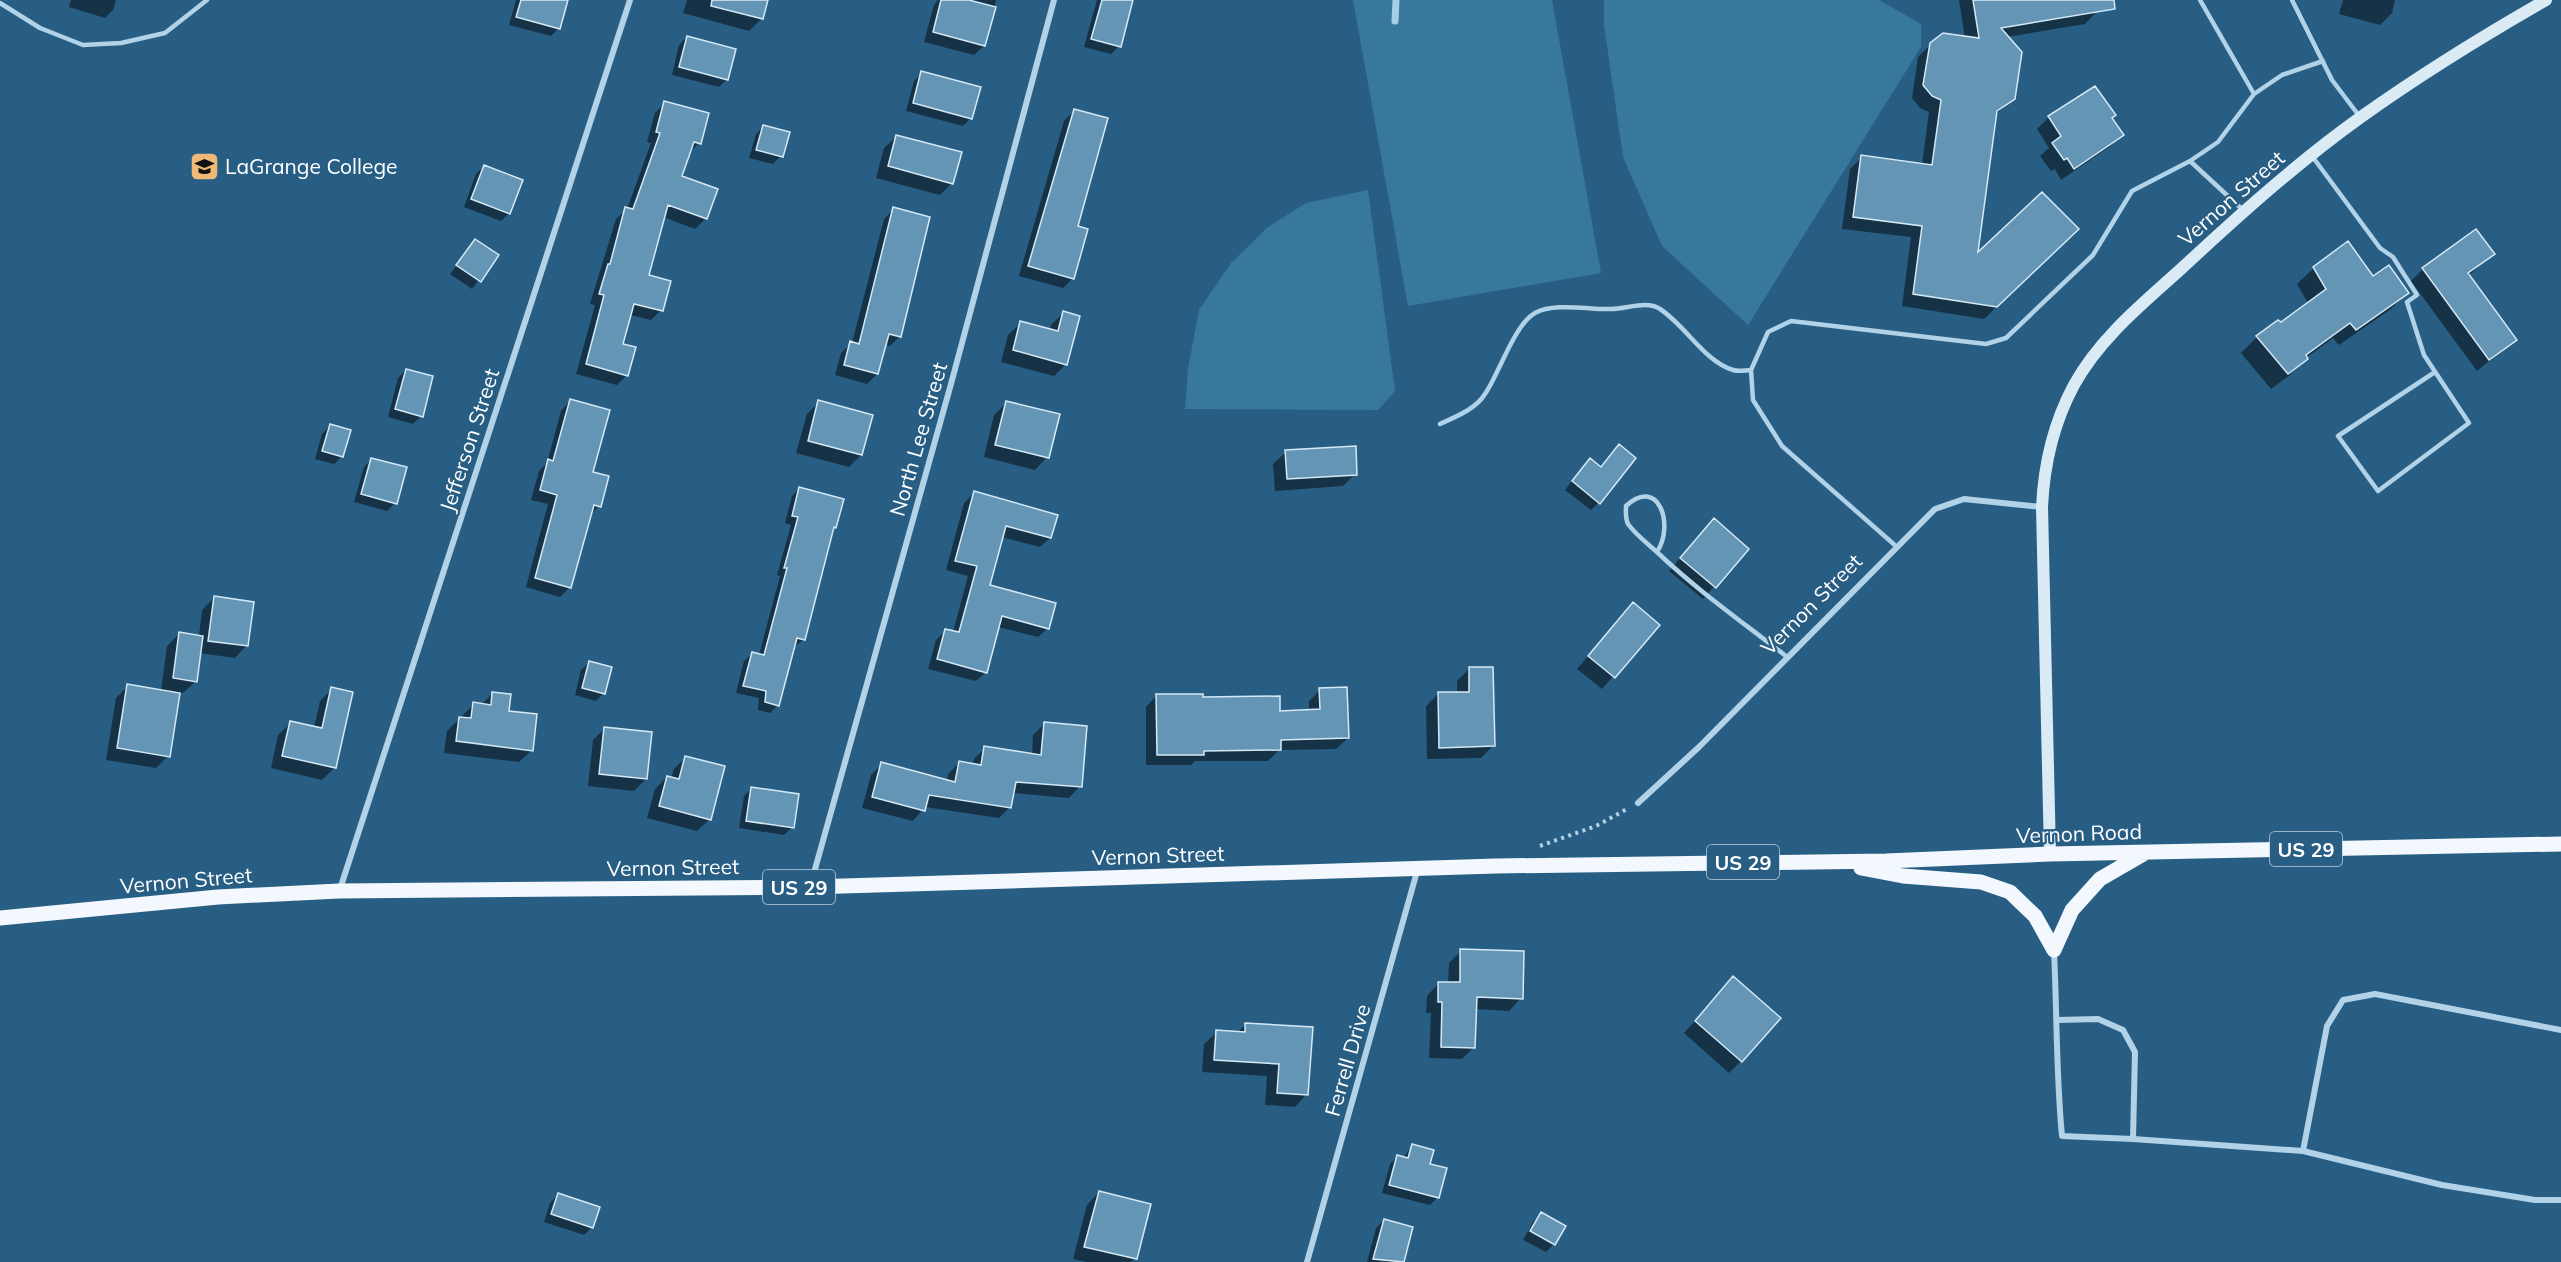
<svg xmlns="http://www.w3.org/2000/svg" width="2561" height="1262" font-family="Mulish,sans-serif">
<rect width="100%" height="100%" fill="#285e83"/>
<path fill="#38779e" d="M1353 0H1552L1601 273 1408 306Z
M1604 0H1879L1921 24V47L1748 325 1662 246 1623 157 1604 25Z
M1368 190 1395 391 1378 410 1185 409 1188 369 1199 310 1231 263 1268 227 1306 203Z"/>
<path fill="#0007" d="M71 0H116L113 10 105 18 69 7Z
M516 0H567L559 28 551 36 509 25Z
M687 0H766L761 19 749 31 683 13Z
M938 0H996L984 46 974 55 924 42 934 5Z
M1097 0H1132L1119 46 1111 54 1084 47Z
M1959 0H2096L2097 11 2085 24 2007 37 2014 98 1995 115 1976 256 2065 241 1984 319 1902 306 1911 237 1842 229 1850 169 1862 157 1922 165 1929 112 1920 108 1912 98 1918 57 1931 44 1965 38Z
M2343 0H2395L2392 13 2380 25 2339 14Z
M687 37 727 79 719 87 672 75 679 45Z
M922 73 971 118 963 126 906 111 914 81Z
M665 103 699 143 689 153 680 177 716 190 705 219 695 229 663 217 647 276 661 310 651 320 630 315 622 345 627 375 617 385 576 374 595 305 590 304 616 219 627 209 651 143 647 142 655 113Z
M1074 111 1077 227 1073 278 1063 288 1019 276 1064 121Z
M2049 117 2111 118 2122 135 2109 147 2061 180 2055 169 2051 171 2040 156 2049 148 2037 129Z
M764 126 781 156 773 164 749 158 756 134Z
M897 136 952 183 940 195 876 178 884 148Z
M484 166 509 213 501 221 464 207 476 174Z
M894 209 900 336 890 346 885 344 877 374 867 384 835 375 841 353 852 343 884 219Z
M475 241 497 256 472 289 450 274Z
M2348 243 2372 278 2407 293 2391 309 2339 345 2333 338 2306 358 2290 375 2271 389 2241 353 2257 337 2281 324 2308 303 2297 284 2314 268Z
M2493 254 2468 276 2515 340 2477 371 2411 281 2423 269Z
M1063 313 1066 364 1054 376 1001 362 1008 335 1021 323 1050 330 1051 325Z
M406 370 421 416 413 424 388 417 398 378Z
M570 401 599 506 589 516 570 587 560 597 526 587 548 504 531 500 539 471 547 463 561 411Z
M819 402 861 455 849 467 796 453 807 414Z
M1007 402 1047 457 1035 470 984 457 994 415Z
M330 426 342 456 334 464 315 459 322 434Z
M1619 446 1598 503 1591 510 1565 490 1582 468H1600Z
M1286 452 1355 474 1343 486 1275 491 1273 464Z
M372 459 395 503 387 511 354 502 364 467Z
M800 488 842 500 803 640 794 647 778 705 770 713 758 710 759 698 736 693 744 661 752 654 759 655 780 576 777 575 791 525 785 523 792 496Z
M974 493 1050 538 1040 547 1001 537 988 586 1048 628 1038 637 998 627 986 672 976 681 928 669 936 640 946 630 953 632 968 576 946 570 964 503Z
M1702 533 1747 549 1703 599 1669 571Z
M214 598 247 645 235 658 199 653 196 681 183 693 179 692 168 756 156 768 106 760 116 698 128 686 161 691 167 646 179 634 199 636 202 610Z
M1633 604 1658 625 1602 689 1577 669Z
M589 663 604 693 596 701 575 695 581 670Z
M1469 669 1493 746 1481 758 1427 759 1426 706 1438 694H1457V681Z
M332 689 335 767 322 780 271 768 278 735 291 723 314 728 320 701Z
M1320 690 1348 738 1336 749 1279 750 1268 761H1195L1191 765H1146V707L1157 695 1202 698 1279 712 1309 711V701Z
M493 693 532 750 519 762 444 753 447 731 474 704 481 705Z
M1044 724 1080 786 1069 798 1012 793 1010 807 999 818 925 807 913 821 862 808 871 775 882 764 947 781 948 774 959 763 973 765 974 759 985 748 1032 755 1033 735Z
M605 728 646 779 634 791 588 786 593 740Z
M686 757 710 819 697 831 647 818 655 789 667 777 671 778 674 769Z
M752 788 792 827 784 835 739 828 744 796Z
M1461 951 1521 998 1509 1011 1475 1009 1474 1047 1462 1059 1429 1058 1431 1013H1426L1427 996 1439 983 1448 984 1449 963Z
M1733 979 1741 1061 1729 1073 1684 1033Z
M1246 1024 1307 1094 1295 1107 1265 1105 1267 1076 1202 1072 1204 1044 1217 1032 1237 1033Z
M1412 1146 1429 1165 1438 1197 1430 1205 1382 1193 1390 1164 1398 1156 1403 1158Z
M1099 1192 1135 1258 1131 1262H1087L1073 1259 1087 1205Z
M558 1195 592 1227 584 1235 544 1222 550 1203Z
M1541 1214 1564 1227 1554 1244 1546 1252 1523 1240 1533 1222Z
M1384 1220 1412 1228 1402 1262H1367L1376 1228Z"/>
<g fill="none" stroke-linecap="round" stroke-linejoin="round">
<path stroke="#a6cee7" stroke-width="7" d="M1395 21 1396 0"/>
</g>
<path fill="#6495b4" stroke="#d4e9f5" stroke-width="1.5" d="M521 0H568L560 29 516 17Z
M712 0H768L763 19 711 6Z
M941 0H969L996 7 985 46 933 32Z
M1102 0H1133L1121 47 1091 39Z
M1973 0H2114L2115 9 2001 28 2022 52 2015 99 1997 111 1978 252 2042 192 2079 229 1997 307 1913 294 1922 226 1853 217 1861 155 1932 165 1941 100 1932 96 1923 85 1930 43 1943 33 1979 38Z
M687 36 736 49 728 80 679 67Z
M921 71 981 87 972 119 913 103Z
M2095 86 2116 115 2112 118 2124 135 2074 169 2067 158 2064 160 2052 143 2061 136 2048 116Z
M664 101 709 113 701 144 694 142 682 176 718 189 707 219 668 205 649 275 671 281 663 311 634 304 623 344 636 347 628 376 586 364 604 295 599 294 608 264H610L625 207 633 209 660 133 656 132Z
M1074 109 1108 118 1078 226 1088 229 1074 279 1028 266Z
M763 125 790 132 783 157 756 150Z
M896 135 962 152 953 184 888 166Z
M484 165 523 180 510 214 471 199Z
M893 207 930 217 901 337 889 334 878 374 844 365 850 341 859 344Z
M2476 229 2495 254 2468 273 2517 340 2489 360 2422 268Z
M475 239 499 255 481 282 456 265Z
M2348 241 2373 276 2389 265 2409 293 2356 330 2350 323 2306 355 2308 359 2288 374 2256 336 2278 320 2281 322 2326 289 2313 267Z
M1063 311 1080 316 1067 365 1013 350 1020 321 1058 331Z
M406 369 433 376 423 417 395 409Z
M570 399 610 410 593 472 609 476 601 507 594 505 571 588 535 578 557 495 540 490 548 459 553 461Z
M818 400 873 415 862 455 808 441Z
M1006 401 1060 414 1049 458 995 445Z
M330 424 351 430 343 457 322 451Z
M1619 444 1636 458 1600 504 1572 481 1590 458 1601 467Z
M1356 446 1357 475 1287 479 1285 450Z
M371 458 407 467 397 504 361 494Z
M799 487 844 499 836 528 834 527 805 640 797 638 779 706 765 702 766 691 743 686 752 652 764 655 787 568H784L798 517 792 516Z
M974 491 1058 515 1051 538 1006 526 990 585 1056 603 1049 629 1002 616 987 673 937 659 945 629 959 632 977 566 955 561Z
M1714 518 1749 549 1716 588 1680 558Z
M214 596 254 602 248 646 208 641Z
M1633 602 1660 625 1615 678 1588 656Z
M179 632 203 636 197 682 173 678Z
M589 661 612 667 605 694 582 688Z
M1469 667H1493L1495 746 1439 748 1438 692H1469Z
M127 684 180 693 170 757 117 748Z
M331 687 353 692 336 768 282 756 290 721 322 728Z
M1347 687 1349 738 1281 740V750L1204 751V755H1157L1156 694H1203V697L1280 696V711L1320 709 1319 688Z
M492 692 511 694 509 711 537 714 533 751 456 741 459 717 471 718 473 702 491 705Z
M1044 722 1087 726 1082 787 1016 782 1011 808 929 795 925 811 872 797 881 762 955 782 959 761 981 765 984 746 1041 755Z
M604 727 652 732 647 779 599 774Z
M685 756 725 766 711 820 659 806 667 776 679 779Z
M751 787 799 794 794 828 746 821Z
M1460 949 1524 951 1523 999 1477 997 1475 1048 1441 1047 1442 1002H1438V982H1460Z
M1733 976 1781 1018 1742 1062 1695 1021Z
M1245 1023 1313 1027 1308 1095 1277 1093 1279 1064 1214 1060 1216 1030 1245 1032Z
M1412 1144 1434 1150 1430 1164 1447 1168 1439 1198 1389 1185 1397 1155 1408 1158Z
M1099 1191 1151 1204 1137 1259 1084 1247Z
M558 1193 600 1207 593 1228 551 1214Z
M1541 1212 1566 1226 1555 1245 1530 1231Z
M1384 1219 1413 1227 1404 1262 1373 1259Z"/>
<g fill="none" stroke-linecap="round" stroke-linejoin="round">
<path stroke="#b1d2e7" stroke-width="4" stroke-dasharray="3 4.5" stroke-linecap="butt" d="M1540 846 1596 826 1627 809"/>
<path stroke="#b1d2e7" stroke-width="4.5" d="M2292 0 2332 80 2360 117
M0 3 40 28 83 45 121 43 165 33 207 0
M2254 94 2282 75 2323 61
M2312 156 2380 248 2393 257 2417 295 2407 302 2424 355 2469 423 2378 491 2338 436 2435 372
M2190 161 2218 142 2254 94 2200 0
M1440 424C1455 417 1476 409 1485 394 1499 374 1514 325 1535 313 1554 302 1591 310 1611 309 1627 309 1647 300 1660 309 1686 326 1704 361 1733 370 1739 372 1746 370 1751 370
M1897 547 1782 446 1753 400 1751 370 1768 332 1791 321 1986 344 2006 338 2093 255 2132 191 2190 161 2243 210
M1657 552C1675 524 1658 476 1626 506 1626 512 1625 518 1628 524 1636 535 1648 544 1658 553 1698 591 1744 623 1787 657"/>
<path stroke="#b1d2e7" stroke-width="6" d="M1638 803 1699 747 1935 509 1964 499 2042 507
M810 887 951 384 1054 0
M340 889 630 0
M2054 951C2057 1013 2056 1075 2062 1136L2133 1139 2303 1151 2442 1185 2535 1200H2561
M2057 1020 2098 1019 2123 1030 2135 1052 2133 1139
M2303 1151 2327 1026 2343 1000 2375 994 2561 1030
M1307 1262 1418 868"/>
<path stroke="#daebf6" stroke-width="12" d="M2050 854 2042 507C2044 464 2053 424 2074 385 2099 339 2142 304 2181 269 2238 216 2298 162 2361 117 2420 75 2483 36 2546 0"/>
<path stroke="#f2f8fd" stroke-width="15" d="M1861 868 1903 876 1981 882 2010 892 2035 916 2054 950
M0 918 218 897 339 891 810 887 1496 866 1886 861 2050 854 2561 844
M2054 950 2072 910 2100 879 2145 853"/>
</g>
<defs>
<symbol id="university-square" viewBox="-11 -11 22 22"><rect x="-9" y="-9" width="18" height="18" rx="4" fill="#efb977" stroke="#285e83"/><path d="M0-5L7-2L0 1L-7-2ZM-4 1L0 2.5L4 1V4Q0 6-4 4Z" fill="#111"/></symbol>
</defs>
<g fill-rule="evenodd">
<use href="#university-square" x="188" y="150" width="33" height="33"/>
</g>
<g text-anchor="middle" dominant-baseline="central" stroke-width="4.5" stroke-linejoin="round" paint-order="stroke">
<g fill="#285e83" stroke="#becfda" stroke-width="1.5">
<rect x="2270" y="832" width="72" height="34" rx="4.5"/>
<rect x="1707" y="845" width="72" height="34" rx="4.5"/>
<rect x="763" y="870" width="72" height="34" rx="4.5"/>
</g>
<g font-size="20" font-weight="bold" fill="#fff">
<text x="2306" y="849">US 29</text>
<text x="1743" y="862">US 29</text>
<text x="799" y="887">US 29</text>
</g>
<g font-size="21" fill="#fff" stroke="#285e83" text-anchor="start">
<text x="225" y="166">LaGrange College</text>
</g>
<g font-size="21" fill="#fff" stroke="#285e83">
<text transform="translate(2231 198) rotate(-41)">Vernon Street</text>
<text transform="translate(918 439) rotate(-74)">North Lee Street</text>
<text transform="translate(469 440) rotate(-72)">Jefferson Street</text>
<text transform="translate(1811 604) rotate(-45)">Vernon Street</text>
<text transform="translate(2079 833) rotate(-2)">Vernon Road</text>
<text transform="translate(1158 855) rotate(-2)">Vernon Street</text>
<text transform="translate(673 867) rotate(-1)">Vernon Street</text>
<text transform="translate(186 880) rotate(-5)">Vernon Street</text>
<text transform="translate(1347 1060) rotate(-74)">Ferrell Drive</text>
</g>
</g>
</svg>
